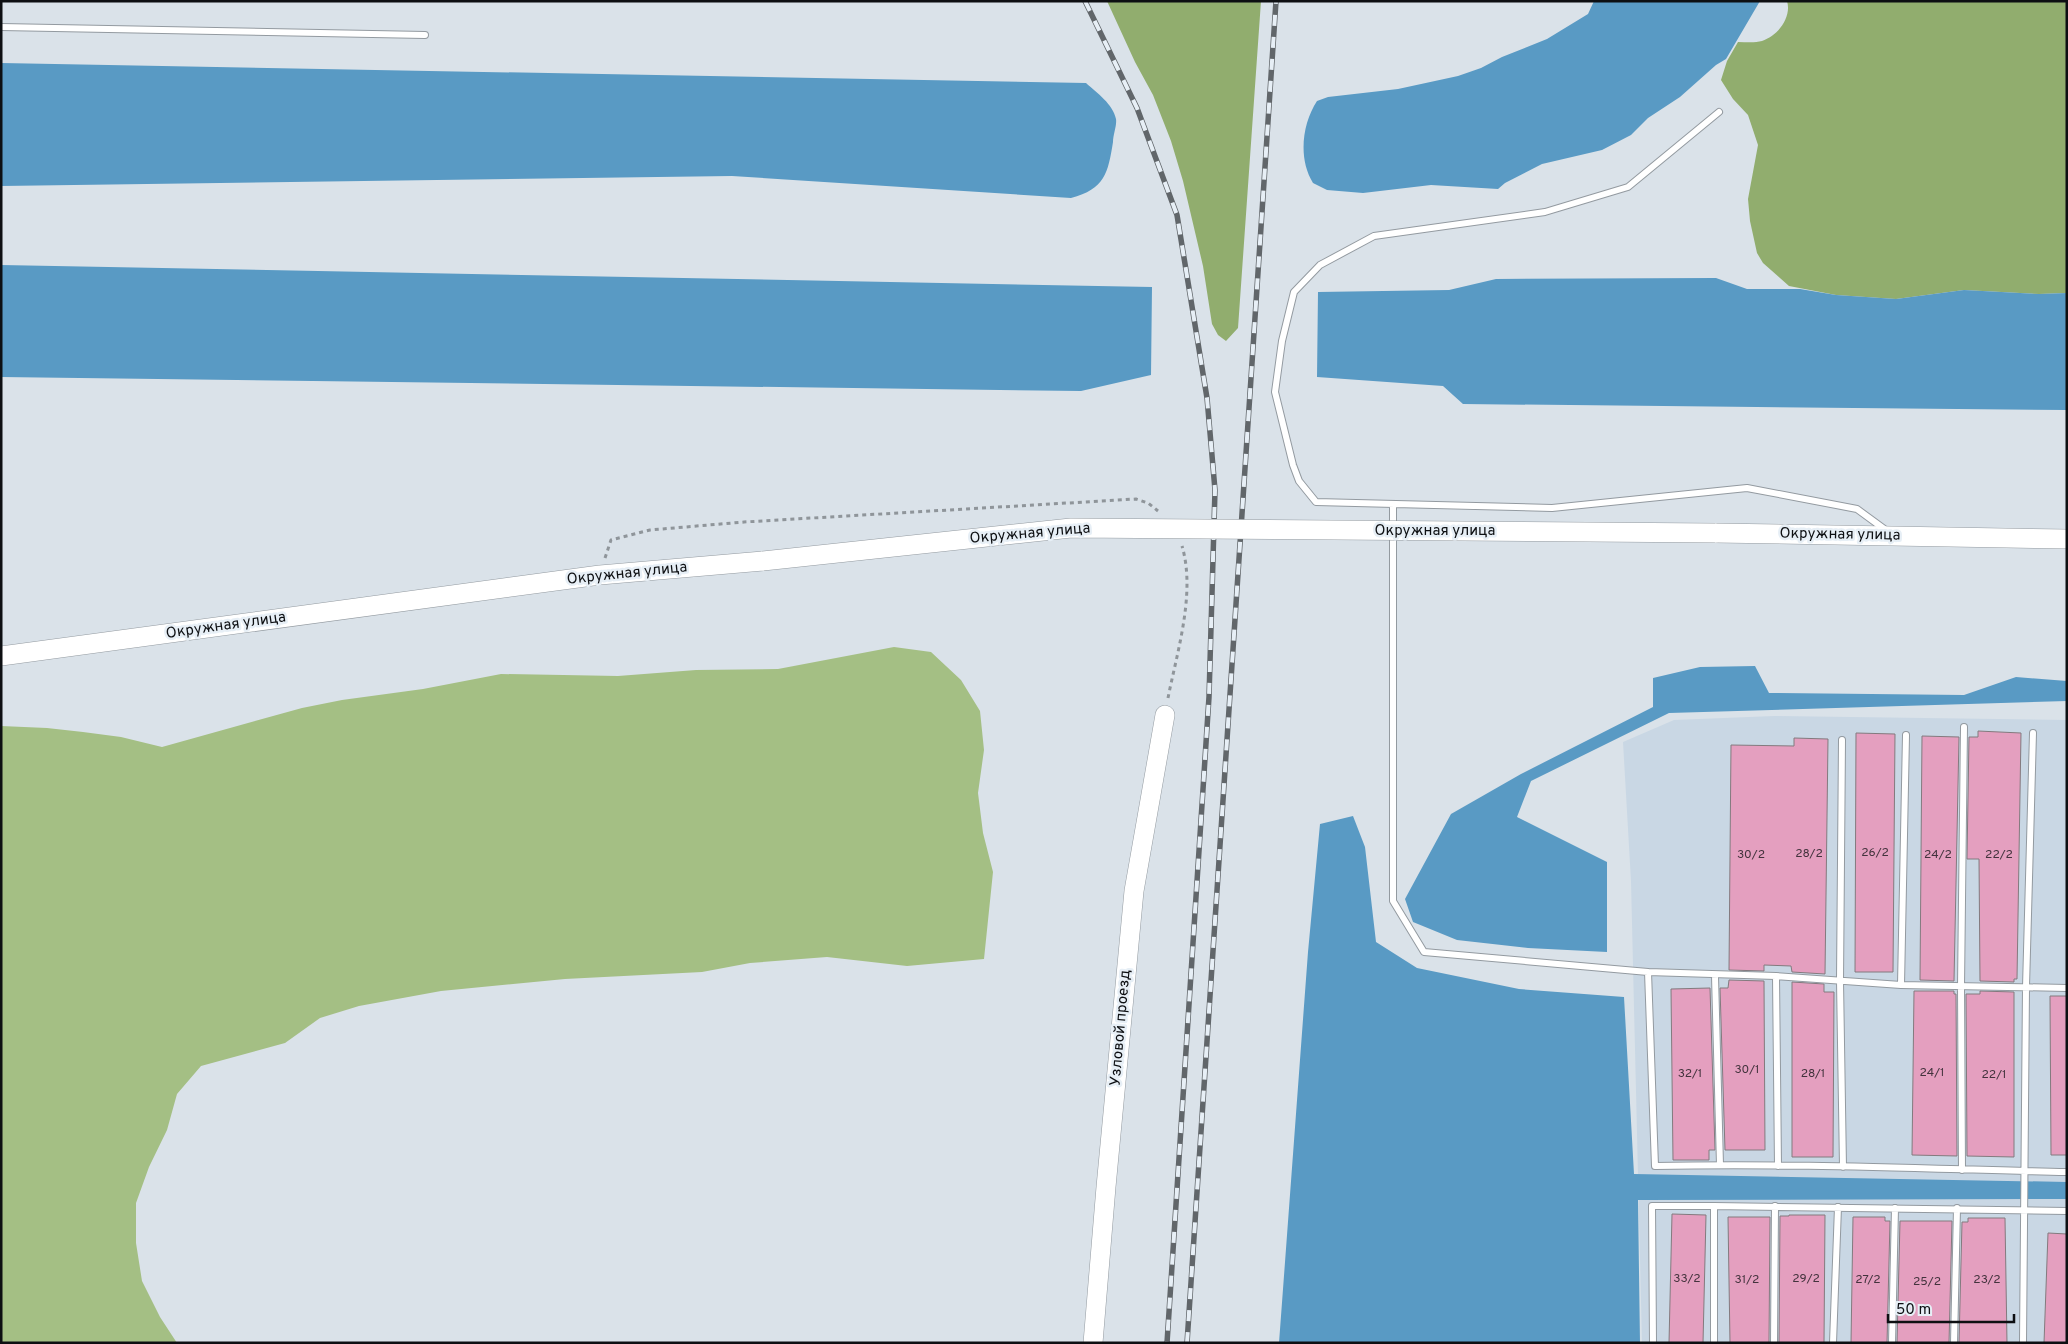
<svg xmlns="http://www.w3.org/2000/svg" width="2068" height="1344" font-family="Overpass,sans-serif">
<rect width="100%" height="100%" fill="#dae2e9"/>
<path fill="#c9d7e4" d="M1774 716 2067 720V1343H1642L1631 881 1623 742 1674 720Z"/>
<path fill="#a4bf84" d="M894 647 931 652 961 680 980 711 984 750 978 793 983 833 993 872 984 959 907 966 827 957 750 963 702 972 565 979 441 991 359 1006 320 1018 285 1043 201 1066 177 1094 167 1130 149 1167 136 1203V1243L142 1281 160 1317 177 1343H1V726L47 728 83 732 121 737 162 747 302 708 342 700 423 689 501 674 618 676 696 670 778 669Z"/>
<path fill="#91ad6e" d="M1107 1H1261L1238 328 1226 341 1218 335 1212 324 1203 266 1183 181 1171 141 1153 95 1135 62Z
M1787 1H2067V293L2039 294 1964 290 1896 299 1836 295 1789 286 1763 263 1757 253 1750 221 1748 199 1758 145 1748 115 1733 99 1721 80 1727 61 1738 42C1746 42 1755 43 1762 41 1778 36 1792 17 1787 1Z"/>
<path fill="#599ac4" d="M1594 1H1760L1726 59 1716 65 1680 97 1648 118 1631 135 1602 150 1542 164 1505 183 1498 189 1431 185 1363 193 1327 190 1313 183C1298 159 1302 124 1317 101L1328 97 1398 89 1458 76 1481 68 1502 57 1547 39 1588 14Z
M1 63 1086 83C1097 93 1113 104 1116 119 1117 125 1113 135 1113 142 1108 173 1105 189 1071 198L732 176 1 186Z
M1 265 1152 287 1151 375 1081 391 1 377Z
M1716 278 1747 289H1800L1836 295 1896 299 1964 290 2039 294 2067 293V410L1463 404 1443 386 1317 377 1318 292 1449 290 1496 279Z
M1755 666 1769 693 1964 695 2016 677 2067 681V701L1669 713 1531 781 1517 817 1607 862V952L1528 948 1457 940 1413 922 1405 899 1451 814 1521 774 1653 707V678L1700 667Z
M1353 816 1365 847 1376 942 1417 968 1519 989 1624 997 1634 1174 2067 1182V1199L1638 1200 1640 1343H1279L1308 952 1320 824Z"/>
<path fill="#e49fbf" stroke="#837a7e" d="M1978 731 2021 733 2017 979H2014V982L1980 981 1979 859H1967L1969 737H1978Z
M1856 733 1895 734 1893 972H1855Z
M1922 736 1959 737 1954 981 1920 980Z
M1794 738 1828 739 1825 974 1792 972 1791 966 1764 965V971L1729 970 1731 745 1794 746Z
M1729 980 1764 981 1765 1150H1725L1720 988H1728Z
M1792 982 1824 984V992H1834L1833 1157H1792Z
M1710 988 1715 1150H1709V1160H1673L1671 989Z
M1914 991H1954V994H1956L1957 1156 1912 1155Z
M1980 991 2014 992V1157L1967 1156 1966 994H1980Z
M2050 996H2067V1155H2051Z
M1672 1214 1706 1215 1703 1343H1669Z
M1789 1215H1825L1824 1343H1779L1780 1216H1789Z
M1728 1217H1770L1769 1343H1730Z
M1853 1217H1885V1221H1890L1887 1343H1851Z
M1968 1218H2005L2007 1343H1959L1962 1222H1968Z
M1900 1221H1952L1949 1343H1897Z
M2048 1233 2067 1234V1343H2044Z"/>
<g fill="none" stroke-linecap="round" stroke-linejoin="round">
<defs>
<path id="lane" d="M1 27 425 35
M1719 112 1628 187 1545 212 1374 236 1320 265 1294 292 1282 341 1275 392 1293 465 1299 481 1316 502 1552 508 1747 488 1857 509 1887 531
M1393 504V901L1424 952 1648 972
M1842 740 1840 981 1843 1167
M1715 976 1720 1165
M1776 976 1901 985 2067 988
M1901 985 1906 735
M1778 1166 1776 976 1648 972 1655 1166C1792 1163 1929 1169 2067 1172
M1962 1170 1961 986 1964 727
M1714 1206 2067 1211
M1653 1343 1652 1206H1714V1343
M1774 1343 1775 1206
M1833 1343 1838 1207
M1892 1343 1895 1208
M1954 1343 1957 1208
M2023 1343 2026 987 2033 733"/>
<path id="secondary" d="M1715 533 2067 539
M1 656 600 575 763 561
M1093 1343 1106 1187 1134 891 1165 715"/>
</defs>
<use href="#lane" stroke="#939aa0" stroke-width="8"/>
<use href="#secondary" stroke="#939aa0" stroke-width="20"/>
<path stroke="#8f959a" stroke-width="3" stroke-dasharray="4 4" stroke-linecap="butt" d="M605 558 611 540 650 530 744 522 1136 499 1148 503 1158 511
M1168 698C1177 652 1196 593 1182 546"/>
<use href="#lane" stroke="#fff" stroke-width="6"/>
<use href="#secondary" stroke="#fff" stroke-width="19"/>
<defs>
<path id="rail" d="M1085 1 1137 108 1177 215 1207 398 1215 490 1209 697 1167 1343
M1187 1343 1276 1"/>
</defs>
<use href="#rail" stroke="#61666a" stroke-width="5.5"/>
<use href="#rail" stroke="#e7eff6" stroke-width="4" stroke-dasharray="11" stroke-linecap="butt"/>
<defs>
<path id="secondary-bridge" d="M763 561 1071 528 1715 533"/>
</defs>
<use href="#secondary-bridge" stroke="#939aa0" stroke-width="20" stroke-linecap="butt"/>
<use href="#secondary-bridge" stroke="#fff" stroke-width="19"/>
</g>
<g text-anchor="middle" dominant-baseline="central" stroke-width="5" stroke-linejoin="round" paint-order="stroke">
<g font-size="12" fill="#43333d">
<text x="1875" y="853">26/2</text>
<text x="1809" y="854">28/2</text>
<text x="1751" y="855">30/2</text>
<text x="1938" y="855">24/2</text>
<text x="1999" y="855">22/2</text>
<text x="1747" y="1070">30/1</text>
<text x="1932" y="1073">24/1</text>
<text x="1690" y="1074">32/1</text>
<text x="1813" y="1074">28/1</text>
<text x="1994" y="1075">22/1</text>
<text x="1687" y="1279">33/2</text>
<text x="1806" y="1279">29/2</text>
<text x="1747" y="1280">31/2</text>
<text x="1868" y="1280">27/2</text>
<text x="1987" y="1280">23/2</text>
<text x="1927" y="1282">25/2</text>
</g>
<g font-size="15" fill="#0d0f12" stroke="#e7eff6">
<text x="1435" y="531">Окружная улица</text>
<text transform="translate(1030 534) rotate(-5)">Окружная улица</text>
<text transform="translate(1840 535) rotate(1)">Окружная улица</text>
<text transform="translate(627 574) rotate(-6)">Окружная улица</text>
<text transform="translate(226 626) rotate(-8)">Окружная улица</text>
<text transform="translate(1121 1028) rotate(-85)">Узловой проезд</text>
</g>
</g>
<rect width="2068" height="1344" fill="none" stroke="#0d0f12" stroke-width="5"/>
<path d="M1888 1314v8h126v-8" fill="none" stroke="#0d0f12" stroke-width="2.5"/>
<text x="1896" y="1314" font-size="15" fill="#0d0f12" stroke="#e7eff6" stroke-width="4" paint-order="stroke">50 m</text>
</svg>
